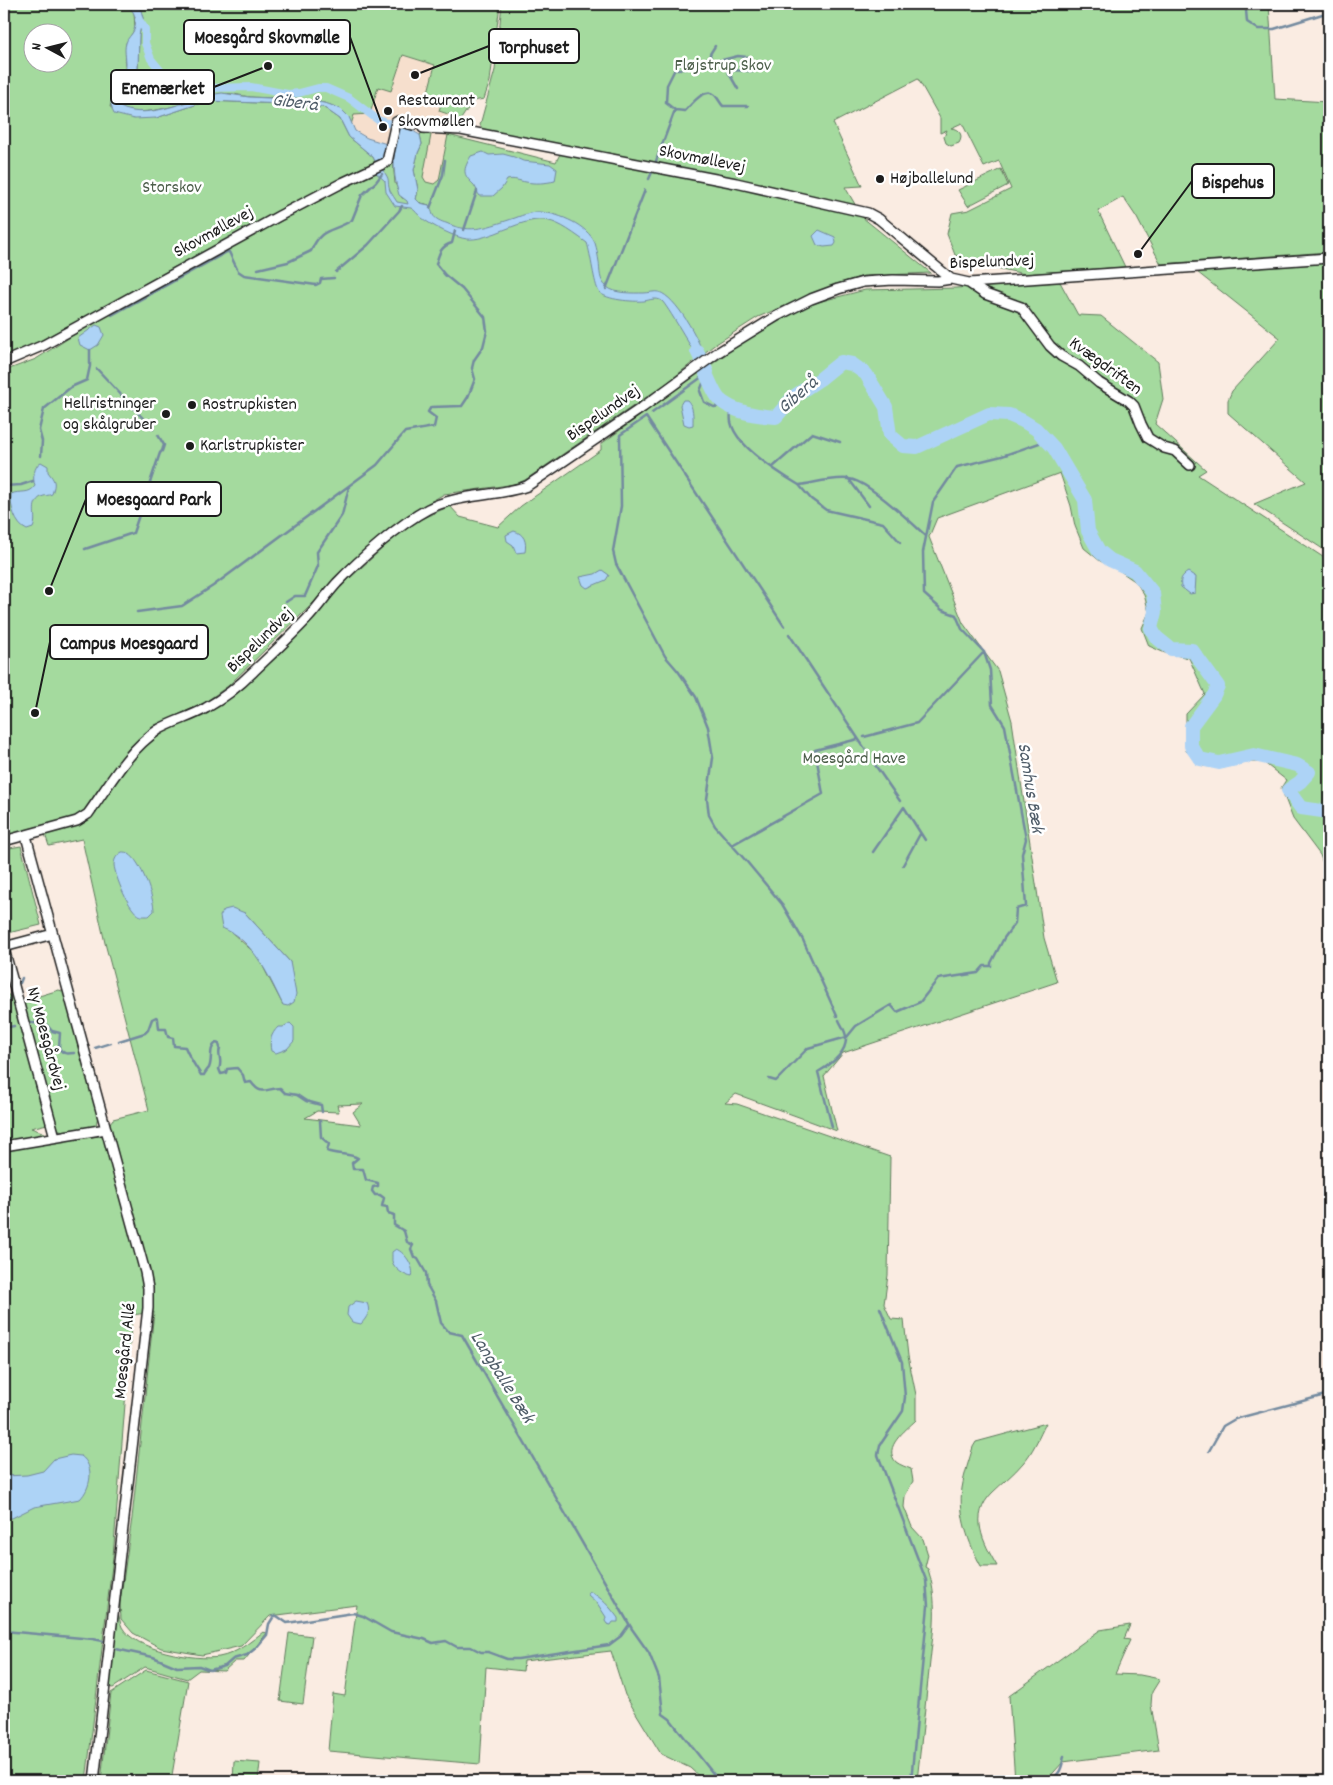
<svg xmlns="http://www.w3.org/2000/svg" width="1333" height="1785" font-family="Dekko,sans-serif">
<rect width="100%" height="100%" fill="#faece2"/>
<filter id="ink" filterUnits="userSpaceOnUse"><feTurbulence type="fractalNoise" baseFrequency=".02" numOctaves="2"/><feDisplacementMap in="SourceGraphic" scale="10" xChannelSelector="R" yChannelSelector="G"/><feConvolveMatrix kernelMatrix="1 2 1 2 8 2 1 2 1" color-interpolation-filters="sRGB"/></filter>
<g filter="url(#ink)">
<path fill="#f6dfcd" d="M402 55 435 65 442 100 454 116 448 135 439 180 434 184 426 182 423 177 431 135 411 130 388 144 367 138 355 131 351 125 354 115 370 114 378 87 391 90Z"/>
<path fill="#a4da9e" stroke="#607b5d" fill-rule="evenodd" d="M4 4H124L131 7 134 12 135 29 126 43 125 70 113 94 110 107 156 118 207 101 285 104 323 107 340 119 349 137 373 157 376 163C297 200 220 242 144 284 97 310 52 336 4 359ZM32 32H62V62H32Z
M136 4H500L490 81 484 99 473 101 457 125H452L454 116 439 111 442 100 427 96 435 65 403 55 391 91 378 87 370 114 354 115 351 125C347 94 275 99 251 97 241 96 230 92 220 94 201 96 125 128 117 101L138 68 139 35 143 18Z
M502 4H1269L1275 99 1329 102V252L1161 264 1137 218 1123 197 1098 211 1125 267 1025 274 977 264 955 255 947 234 952 213 969 210 1011 189 999 161 984 167 962 123 951 128C959 129 964 135 959 143L951 146 946 143 944 137 947 130 940 133V118L918 79 833 123 862 186 845 187 856 206 484 131 480 125 495 70Z
M422 133 431 135 423 177 426 182 434 184 439 180 448 135 556 162 561 152 857 213 931 273 863 276 835 285 758 317 713 346 667 383 525 480 516 484 444 494 408 515 379 539 228 686 204 703 154 726 129 748 114 768 86 812 71 820 4 839V371L36 359 100 318 393 161 395 183 402 198 429 205 420 203 416 199 418 190 414 170 418 153 422 144 420 135Z
M1001 169 1008 185 968 206 958 190Z
M1329 263V553L1254 504 1306 482 1228 413V400L1232 391 1280 338 1197 272Z
M1060 282 1078 315 1101 316 1158 362 1163 399 1155 424 1206 470 1198 475 1329 561V880L1320 855 1293 819 1281 788 1286 780 1263 762H1250L1220 768 1203 766 1186 751V714L1205 694 1189 658 1165 653 1149 646 1142 628 1149 612 1144 595 1136 582 1117 569 1100 561 1084 548 1075 526 1071 506 1060 473 937 518 929 537 963 623 998 671 1012 721 1044 938 1057 982 843 1053 824 1076 837 1131 736 1094 725 1103 737 1104 890 1157 888 1275 884 1304 891 1319 904 1320 908 1356 916 1395V1420C906 1430 882 1447 896 1462 900 1465 906 1467 911 1469L913 1481 905 1496 904 1507 912 1527 923 1539 928 1555 925 1567 928 1569C934 1588 935 1605 934 1625L917 1781H704L690 1768 661 1754 625 1695 611 1651 524 1661 523 1671 486 1667 480 1764 328 1751 333 1694 345 1696 357 1605 270 1616 241 1646 202 1655 161 1648 133 1633 121 1619 120 1603 132 1518 154 1312 132 1315 113 1557 86 1781H4V991L15 1001 47 1124 31 1128 45 1133 49 1142 100 1136 113 1119 149 1110 105 943 82 839 49 846 45 834 94 812 133 759 147 745 163 733 201 715 235 695 282 652 339 588 396 536 412 523 450 506 460 517 498 527 521 506 601 450V444L744 341 810 304 865 290 956 288ZM245 913 290 962 283 1005 257 955 230 931ZM363 1104 353 1112 361 1125 305 1118 317 1111 339 1112 337 1105Z
M21 846 41 925 4 934V849Z
M59 990 65 992 98 1116 96 1125C86 1130 68 1134 57 1129L55 1124 23 1007 26 1000Z
M1046 1423C1039 1437 1033 1452 1023 1463 1014 1474 1002 1483 992 1493 969 1516 983 1542 997 1566H981C969 1544 958 1515 962 1488 964 1475 969 1460 973 1447L976 1442Z
M116 1611H118C119 1616 120 1623 122 1627 134 1650 195 1661 219 1657 236 1654 250 1642 263 1632L267 1633 244 1661H235L224 1671 199 1670 187 1679 145 1667 113 1688 108 1687Z
M1130 1625 1124 1639 1130 1640 1115 1674 1140 1675 1160 1679 1152 1692 1151 1705 1159 1750 1063 1762 1046 1781H1015L1009 1696 1100 1630Z
M289 1633 312 1636 303 1704 280 1701Z
M146 1670 188 1681 171 1781H101L111 1693Z
M234 1761 260 1763 258 1781H233Z"/>
<path fill="#add3f6" stroke="#738a9f" d="M124 4H137L141 10 143 18 139 35 138 68 118 98 117 101 120 107C150 122 190 97 222 93L249 97 310 100 328 104 341 109 349 117 355 131 367 138 387 144 385 159 376 163 373 157 349 137 340 119 323 107 285 104 207 101 156 118 134 119 114 114C105 95 119 88 125 71 128 62 123 52 126 43 127 38 132 35 134 30 138 18 134 9 124 4Z
M398 124C407 126 412 131 420 135L422 144 418 153 414 170 418 190 416 199 420 203 429 205C431 208 432 212 433 215 435 219 442 222 446 223 472 235 489 226 515 218 523 215 533 211 541 212 560 214 587 225 595 243 597 249 598 256 599 262 600 271 599 281 607 287 615 294 633 293 644 293 649 293 654 291 659 292 676 297 699 339 704 356L698 360C695 353 666 304 662 301 656 297 650 300 644 301 633 302 606 300 599 292 594 284 591 255 587 243 547 213 541 215 496 233 487 236 477 240 467 239 456 238 430 225 422 218 418 215 415 210 411 208 406 207 400 207 395 206L386 192 385 181 375 172 382 169C392 182 386 179 390 191 392 195 395 198 397 202L408 204 407 201 399 195C391 169 394 150 398 124Z
M483 152 489 155 503 154 514 157 523 161 550 164 557 169 555 181C546 183 535 184 526 182 519 181 514 178 507 180L502 188 493 196H480C477 193 477 189 474 185 462 174 463 170 471 156Z
M819 230 835 237 836 243 834 246 824 247 817 245 813 236Z
M96 325 101 327 104 335 98 345 90 350 80 345 78 338Z
M683 400H687C694 407 693 415 693 425L689 426 684 424 680 405Z
M41 462 48 466V472C55 481 56 482 52 494 48 496 45 495 41 497 29 504 38 518 33 528L27 530C15 525 10 506 11 494 20 490 29 495 35 486 32 480 34 465 41 462Z
M514 531C524 534 527 541 525 552L516 553 513 545 507 541 506 535Z
M602 570 609 575 606 580 587 588 583 585 580 577 595 574Z
M1188 572 1196 577 1195 593 1190 594 1181 587C1180 580 1181 576 1188 572Z
M122 852C124 852 127 852 129 854 141 861 154 898 154 911L149 916C148 916 141 916 141 916 129 912 115 876 114 865 114 859 117 855 122 852Z
M232 908 245 913 290 962 296 994 294 1002 288 1006 283 1005C269 977 254 940 222 928L220 916 224 910Z
M290 1023 294 1027V1041L287 1049 276 1053 271 1051C269 1041 271 1034 278 1027H283Z
M396 1249C406 1253 415 1268 412 1277 405 1276 394 1269 392 1261 392 1260 392 1252 392 1252Z
M356 1301 367 1303C371 1312 367 1317 361 1324L352 1322 347 1315 348 1307Z
M71 1455 81 1456C95 1466 91 1488 80 1499L34 1507 12 1518H4V1476L27 1475 43 1471 54 1459Z
M589 1591C601 1597 610 1607 618 1618V1622H613L611 1625 607 1624 605 1621 606 1617 597 1603 588 1595Z"/>
<g fill="none" stroke-linecap="round" stroke-linejoin="round">
<path stroke="#738a9f" stroke-width="2.5" d="M1241 4 1246 10 1247 22 1258 29H1274L1329 12
M718 61 738 56 748 57
M711 62 710 54 715 46
M727 70 752 71
M738 89 727 70 717 61 704 66 692 62 684 69H675L667 85 666 103 675 110 685 111C691 105 705 86 715 95 718 98 720 103 723 106H748
M656 161 675 110
M649 179 653 170
M430 208 443 175 445 160
M464 230 477 191
M258 269 288 262 311 251C322 226 332 233 352 220L362 195 376 182 382 174
M336 272 368 245 399 211 402 206
M606 289 645 190
M112 315 227 252H229L238 271 244 275 316 285 320 283 321 279 334 278
M97 369 153 429
M706 376 700 391 704 402 714 407 729 405
M731 406C731 411 730 417 731 422 735 445 779 473 799 485 814 483 833 477 849 479 867 480 911 522 926 536
M652 413 706 374
M41 456 42 441 39 430 44 409 71 387 87 380 90 366V350
M773 467 812 433 840 442
M848 478 869 506
M799 485 811 499 826 510 883 523 900 542
M4 486 21 485 33 481
M85 549 133 533 160 453 162 451 164 445 158 435
M286 602 295 596H305L318 566 317 552 342 515 349 487
M137 612 182 606 213 586 377 465 405 432 434 427 436 418 428 412 431 407 462 406 468 397 475 379 472 368 474 360 483 347 487 331 485 317 462 289 445 275 436 264C439 253 441 246 452 243L455 231
M784 626 646 417 620 435 621 506 613 551 616 564 665 656 678 671 696 697 708 727 713 758 707 799 709 815 715 826 747 862 782 904 803 940 837 1016
M789 634 869 755
M864 737 917 723 984 652
M873 762 900 801
M732 845 823 794 815 750 858 739
M873 852 904 807 925 840
M903 865 920 834
M20 983 22 978
M4 1001 8 999
M32 1023 46 1024 52 1031 60 1033 59 1048C63 1054 66 1054 74 1053
M4 1028 14 1026
M119 1041 145 1033 148 1030 152 1019 156 1017 158 1019 159 1029H166L168 1037 173 1038 174 1046 185 1047C189 1057 195 1066 201 1075H204C204 1074 208 1069 209 1068 213 1059 208 1049 216 1043L219 1044 220 1048C217 1056 223 1060 219 1069L221 1074 226 1073 227 1069 237 1068 243 1075 245 1083 251 1082C262 1097 266 1088 280 1088L285 1093 297 1095 306 1101 321 1105 322 1112
M95 1048 111 1043
M769 1079 776 1081 808 1048 847 1037 856 1026 891 1005 897 1012 920 1002 938 979 978 973 984 966H991V963L1004 938 1015 923 1016 909 1026 906 1022 854 1026 839 1005 726 992 705 990 670 984 652 962 629 956 615 942 610 924 594 923 552 933 502 957 467 1002 456 1048 440
M320 1121 321 1137 329 1144 327 1151C337 1155 349 1153 358 1158L352 1163 353 1169H363L366 1180 378 1183V1186L373 1187 372 1191 375 1195H380L384 1198 382 1206 387 1207 388 1213 394 1215V1225L404 1231 407 1242 413 1245 411 1249 414 1257 418 1259 426 1273 427 1285 436 1301 441 1323 449 1332 462 1335 632 1629 649 1653 659 1678 663 1714 670 1719 719 1781
M832 1127 818 1072C830 1065 846 1054 846 1039 847 1033 841 1025 839 1020
M880 1308 902 1362 905 1397 903 1411 880 1445 878 1455 926 1580 928 1606 911 1781
M1209 1451 1223 1426 1235 1419 1329 1394
M4 1631 93 1639 103 1641
M116 1649 153 1657 177 1667 199 1666 210 1670 225 1666 233 1659 247 1655 256 1648 267 1635 269 1624 274 1616H277L287 1623 353 1613 363 1616 391 1632 424 1639 433 1643 446 1641 457 1647H471L481 1652H488L507 1659H518L609 1645 621 1636 629 1625
M1050 1781C1060 1774 1062 1768 1064 1756"/>
<path stroke="#add3f6" stroke-width="8" d="M139 20 145 29V43L151 59 175 88 183 94H191L210 88 251 87 288 94 299 93 318 88H326L349 98 378 120 391 124"/>
<path stroke="#add3f6" stroke-width="14" d="M697 351 707 372 706 374C710 382 714 393 719 399 732 412 759 416 776 417L793 397 820 379 841 362 852 364 866 374 886 407 890 435 903 446 917 447 989 414 1009 415 1023 421 1036 429 1054 448 1085 500 1088 531 1099 551 1110 560 1135 571 1153 593 1155 612 1151 628 1156 637 1171 649 1192 650 1218 686 1214 695 1191 726V746L1200 759 1219 763 1254 755 1297 765 1309 772 1300 782 1288 790 1301 808 1329 812"/>
<defs>
<path id="minor" d="M423 128 461 130 736 183 868 213 879 219 951 279
M969 283 985 294 1021 307 1050 346 1061 356 1079 366 1099 383 1129 401 1134 406 1141 424 1148 438 1164 448 1175 451 1190 465
M4 362 44 345 279 216 344 182 387 162 396 122 398 121 413 125
M26 836 145 1272 148 1288V1308L94 1781
M4 841 77 821 88 814C109 785 128 750 158 730 173 721 191 717 206 708 224 698 240 685 254 671 272 654 291 636 308 618 318 607 327 594 337 583 360 559 398 525 428 509 457 494 495 497 527 486L643 407 717 353 777 316 811 299 838 289 863 282 893 280 938 281 951 279 969 283 1329 258
M4 947 53 934
M4 949 55 1137
M4 1146 106 1129"/>
</defs>
<use href="#minor" stroke="#1c1c1c" stroke-width="12"/>
<use href="#minor" stroke="#fff" stroke-width="9"/>
</g>
</g>
<g fill="#1c1c1c" stroke="#fff" stroke-width="2">
<circle cx="388" cy="111" r="5"/>
<circle cx="880" cy="179" r="5"/>
<circle cx="192" cy="405" r="5"/>
<circle cx="166" cy="414" r="5"/>
<circle cx="190" cy="446" r="5"/>
</g>
<g text-anchor="middle" dominant-baseline="central" stroke-width="5" stroke-linejoin="round" paint-order="stroke">
<g font-size="18" fill="#4c5e4a" stroke="#fff">
<text x="723" y="66">Fløjstrup Skov</text>
<text x="172" y="188">Storskov</text>
<text x="854" y="759">Moesgård Have</text>
</g>
<g font-size="18" fill="#1c1c1c" stroke="#fff" text-anchor="start">
<text x="398" y="101">Restaurant<tspan x="398" dy="21">Skovmøllen</tspan></text>
<text x="890" y="179">Højballelund</text>
<text x="156" y="404" text-anchor="end">Hellristninger<tspan x="156" dy="21">og skålgruber</tspan></text>
<text x="202" y="405">Rostrupkisten</text>
<text x="200" y="446">Karlstrupkister</text>
</g>
<g font-size="18" fill="#1c1c1c" stroke="#fff">
<text transform="translate(702 160) rotate(11)">Skovmøllevej</text>
<text transform="translate(214 233) rotate(-29)">Skovmøllevej</text>
<text transform="translate(992 263) rotate(-2)">Bispelundvej</text>
<text transform="translate(1105 367) rotate(36)">Kvægdriften</text>
<text transform="translate(604 414) rotate(-35)">Bispelundvej</text>
<text transform="translate(261 641) rotate(-44)">Bispelundvej</text>
<text transform="translate(45 1039) rotate(75)">Ny Moesgårdvej</text>
<text transform="translate(126 1351) rotate(-84)">Moesgård Allé</text>
</g>
<g font-size="19" font-style="italic" fill="#4f5c68" stroke="#fff">
<text transform="translate(295 104) rotate(7)">Giberå</text>
<text transform="translate(799 396) rotate(-41)">Giberå</text>
<text transform="translate(1029 788) rotate(81)">Samhus Bæk</text>
<text transform="translate(501 1378) rotate(58)">Langballe Bæk</text>
</g>
</g>
<path fill="none" stroke="#1c1c1c" stroke-width="2" d="M383 127L350 37M415 75L489 46M268 66L214 87M1138 254L1192 181M49 591L86 499M35 713L50 642"/>
<g fill="#1c1c1c" stroke="#fff" stroke-width="2">
<circle cx="383" cy="127" r="5"/>
<circle cx="415" cy="75" r="5"/>
<circle cx="268" cy="66" r="5"/>
<circle cx="1138" cy="254" r="5"/>
<circle cx="49" cy="591" r="5"/>
<circle cx="35" cy="713" r="5"/>
</g>
<g fill="#fff" stroke="#1c1c1c" stroke-width="2">
<rect x="184" y="20" width="166" height="34" rx="5"/>
<rect x="489" y="29" width="90" height="34" rx="5"/>
<rect x="111" y="70" width="103" height="34" rx="5"/>
<rect x="1192" y="164" width="82" height="34" rx="5"/>
<rect x="86" y="482" width="135" height="34" rx="5"/>
<rect x="50" y="625" width="158" height="34" rx="5"/>
</g>
<g font-size="19" text-anchor="middle" font-weight="bold" fill="#1c1c1c">
<text x="267" y="43">Moesgård Skovmølle</text>
<text x="534" y="53">Torphuset</text>
<text x="163" y="94">Enemærket</text>
<text x="1233" y="188">Bispehus</text>
<text x="154" y="505">Moesgaard Park</text>
<text x="129" y="649">Campus Moesgaard</text>
</g>
<rect width="1333" height="1785" fill="none" stroke="#fff" stroke-width="20"/>
<rect x="10" y="10" width="1313" height="1765" fill="none" stroke="#1c1c1c" stroke-width="2" filter="url(#ink)"/>
<g transform="translate(48 48) rotate(277)"><circle r="24" fill="#ffffff" stroke="#a4a4a4"/>
<path d="M0-4L9 19L0 12L-9 19Z" fill="#1c1c1c"/>
<text y="-8" font-size="14" font-weight="bold" text-anchor="middle" fill="#1c1c1c">N</text>
</g>
</svg>
